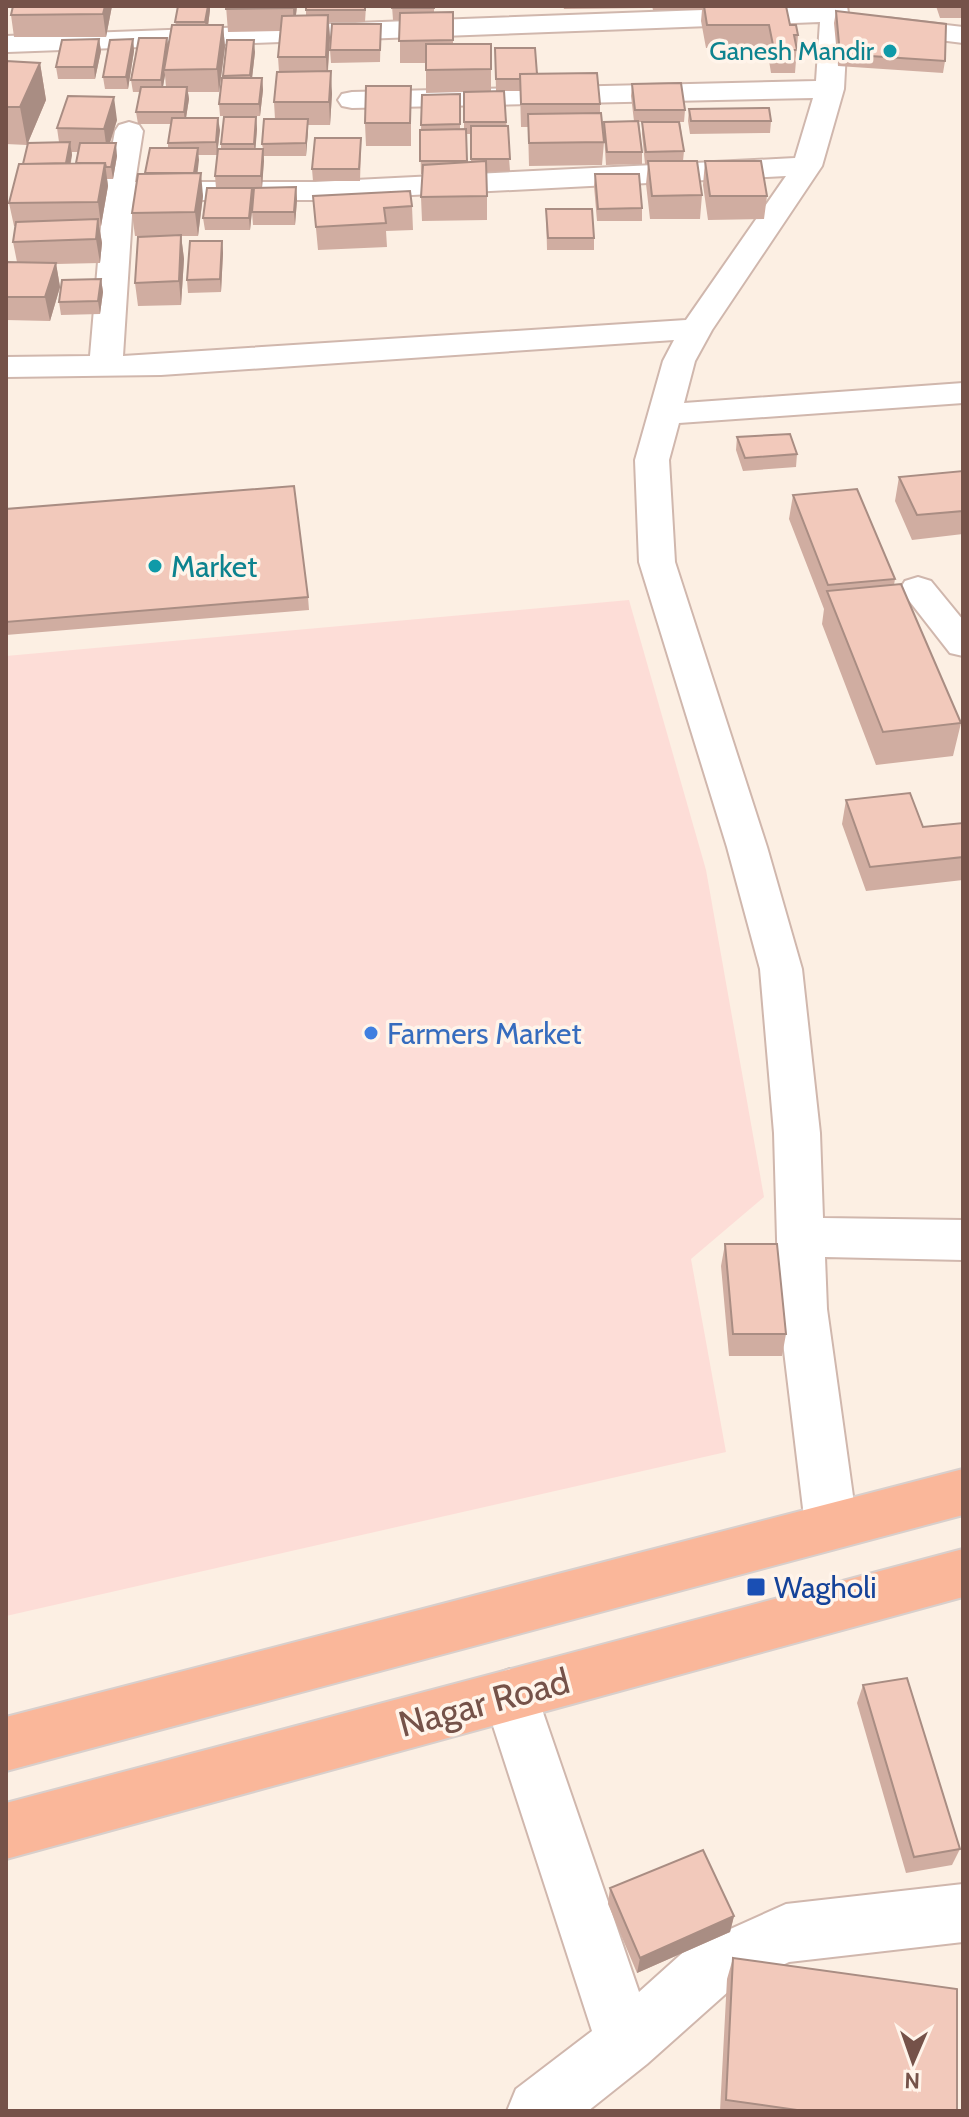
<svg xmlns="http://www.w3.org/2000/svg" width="969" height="2117" font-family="Cabin,sans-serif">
<rect width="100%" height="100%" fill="#fcefe3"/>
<path fill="#fdddd7" d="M629 600 706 870 764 1197 691 1259 726 1452 6 1616V656Z"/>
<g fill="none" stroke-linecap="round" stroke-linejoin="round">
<defs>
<path id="minor" d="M808 6H847L848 13 844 89 822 166 712 330 695 361 684 403 963 383V403L679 423 669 460 675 562 767 847 802 969 820 1133 823 1218 963 1220V1260L825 1257 827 1309 857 1525 849 1542 831 1549 813 1542 805 1525 779 1309 774 1133 760 969 727 847 639 562 635 460 663 361 674 340 161 375 6 377V357L90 356 104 191 115 131 119 125 129 122 139 125 143 131 135 182H315L795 158 813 98 352 108 342 106 338 100 342 94 352 92 816 81 820 22 8 52 6 36ZM786 176 686 320 123 356 133 200H315Z
M886 18 963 27V43L876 32 873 26 876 20Z
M918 577 931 581 963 620V656L950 653 900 589 905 581Z
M510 1669 529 1676 537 1695 639 1992 688 1948 786 1904 963 1884V1942L789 1962 730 1990 647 2064 588 2111H507L516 2089 592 2031 483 1695 491 1676Z"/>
<path id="trunk" d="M963 1469V1515L6 1771V1717Z
M963 1549V1597L6 1859V1803Z"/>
</defs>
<use href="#minor" stroke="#d0b7ad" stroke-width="4"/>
<use href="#trunk" stroke="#d8cfcc" stroke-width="4"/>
<use href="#minor" fill="#fff" fill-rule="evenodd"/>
<use href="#trunk" fill="#fab79a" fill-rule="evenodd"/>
</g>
<path fill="#d0ada1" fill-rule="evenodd" d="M112 6 106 37H14L11 15Z
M226 6H297L296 15H306V6H366L365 22H329L330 38 328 71 332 94 330 125H308L306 156H264L262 187H296L297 200 295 225H253L252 212 250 230H205L203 218 216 188 215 176 221 149V144L256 117 257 129 255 149H263L262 144 275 119 274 102 279 72 278 57 280 31 228 32Z
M392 6H434V13L453 12V44H491V91H496L495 48 537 74 600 104V113L604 142 602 165 529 166 528 127H521L520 91H504L510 171 487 172V220L422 221 421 197 423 174H421L420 130H421L422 95 460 94V129H464V92L426 93V63H400V20H393ZM466 134H471V162H467Z
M563 6H651V8L564 9Z
M652 6H786L790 25 798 35 795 73H771L767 48H706L701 21 702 10H653Z
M936 6H963V18H940Z
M210 10 208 25H223L225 47 219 92H188L189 99 186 118 220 130 217 155H198L197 173 203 196 198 236H181L184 259 181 305 138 306 135 283 150 236H135L132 213 145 174 168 148V143L171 124H138L136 112 140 92H133L131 80 168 46 176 25 175 22ZM165 75 166 87H163Z
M836 11 945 61 943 73 838 66 834 23Z
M381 24 380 62 331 63 330 50Z
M99 39 101 51 95 79H58L56 67Z
M133 39 134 51 128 89H105L103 77Z
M255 52 252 78H262L263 90 260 116H220L219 104 223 76Z
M6 61 40 63 46 100 27 145 6 144Z
M632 84 685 110 684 122H680L684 151 683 161 702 195 700 219H650L646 184 648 164H645L642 134V122H639L642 152V164L606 165 604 134V122L634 121 631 96Z
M411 86V146H366L365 123Z
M689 109 771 121 770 133 690 134 688 121Z
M117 120 110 143 117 156 113 179H107L108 186 101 226H99L102 243 100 263 56 264 60 287 50 321 6 320V262H17L13 242 15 226H14L9 203 23 164 59 142 57 128ZM72 152H79L76 163H71Z
M361 150 360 181H313L312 169Z
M705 161 767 196 764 219 708 220 703 185Z
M595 174 642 208V221H597L594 186Z
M313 196 412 206 413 230 386 231 387 247 318 250Z
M546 209 594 238V250H547Z
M222 241 223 253 221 292 188 293 187 280Z
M101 279 103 292 100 314 61 315 59 302Z
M737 437 797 454 796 467 743 471 736 450Z
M963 471V534L912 540 895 501 899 477Z
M793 495 895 579 894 585 961 723 953 756 876 765 822 624 824 609 789 519Z
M6 509 308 597 309 610 6 635Z
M846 800 923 827 963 823V880L866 891 842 824Z
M725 1244 786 1334 782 1356H729L721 1266Z
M863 1685 960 1849 952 1865 906 1873 857 1703Z
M610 1888 734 1916 730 1932 637 1973 608 1904Z
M733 1958 957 2111H720L727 1979Z"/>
<path fill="#a98d83" d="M105 6H112L106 37 103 14Z
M208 6H210V10L207 34 205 22Z
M293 6H297L294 31 293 8Z
M328 15 330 38 327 80 326 57Z
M223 25 225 47 219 92 217 69Z
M167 38 169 50 164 70 165 75 162 92 161 80Z
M99 39 101 51 95 79 94 67Z
M133 39 134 51 128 89 126 77Z
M254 40 255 52 251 87 250 75Z
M40 63 46 100 27 145 20 107Z
M331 71 332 94 330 125 329 102Z
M262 78 263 90 260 116 259 104Z
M187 87 189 99 185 124 184 112Z
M114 97 117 120 107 152 104 129Z
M256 117 257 129 255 156 254 144Z
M218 118 220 130 217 155 216 142Z
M308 119V131L306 156V143Z
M70 142 72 155 67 179 65 166Z
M116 143 117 156 113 179 111 167Z
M198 148 199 160 196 186 194 173Z
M263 149 264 161 262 188 261 176Z
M105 163 108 186 101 226 98 202Z
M201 173 203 196 198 236 195 212Z
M296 187 297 200 295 225 294 212Z
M252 188 253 200 250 230 249 218Z
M98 219 102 243 100 263 96 239Z
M181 235 184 259 181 305 179 281Z
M222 241 223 253 221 292 220 279Z
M56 263 60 287 50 321 45 297Z
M101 279 103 292 100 314 98 301Z
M734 1916 730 1932 637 1973 640 1958Z"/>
<path fill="#f2c9bb" stroke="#a98d83" stroke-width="2" d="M13 6H105L103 14 11 15Z
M178 6H208L205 22H175Z
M226 6H293V8L226 9Z
M306 6H365V10H306Z
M392 6H434V8H392Z
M704 6H786L790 25H796L798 35H794L797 50H774L769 25H707Z
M836 11 946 24 945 61 840 54Z
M453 12V40L399 41 400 13Z
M328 15 326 57H278L282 16Z
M332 24H381L380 50H330Z
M172 25H223L217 69 164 70Z
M139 38H167L161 80H131Z
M99 39 94 67H56L62 40Z
M133 39 126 77H103L110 40Z
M227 40H254L250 75 223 76Z
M426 44H491V69L426 70Z
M495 48H535L537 74H520V79H496Z
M6 61 40 63 20 107H6Z
M331 71 329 102H274L277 72Z
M597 73 600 104H521L520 74Z
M222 78H262L259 104H219Z
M681 83 685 110H635L632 84Z
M366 86H411L410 123H365Z
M141 87H187L184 112H136Z
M504 91 506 122H464V92Z
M460 94V124L421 125 422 95Z
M68 96 114 97 104 129 57 128Z
M769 108 771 121H691L689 109Z
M601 113 604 142 529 143 528 114Z
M224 117H256L254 144H221Z
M172 118H218L216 142 168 143Z
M264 119H308L306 143 262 144Z
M638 121 642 152H607L604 122Z
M642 122H679L684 151 646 152Z
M471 126H508L510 159H471Z
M466 129 467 161H420V130Z
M315 138H361L359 169H312Z
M70 142 66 163 23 164 28 143Z
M80 143H116L111 167H106L105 163H76Z
M150 148H198L194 173H145Z
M218 149H263L261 176H215Z
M486 161 487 196 421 197 423 165Z
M648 161H697L702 195 652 196Z
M705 161H761L767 196H710Z
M105 163 98 202 9 203 19 164Z
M201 173 195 212 132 213 138 174Z
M595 174H639L642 208 598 209Z
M296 187 294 212H252L254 188Z
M207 188H252L249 218H203Z
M410 191 412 206 384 208 386 223 316 227 313 196Z
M546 209H592L594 238H548Z
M98 219 96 239 13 242 16 222Z
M181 235 179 281 135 283 138 237Z
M190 241H222L220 279 187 280Z
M6 262 56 263 45 297H6Z
M101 279 98 301 59 302 62 280Z
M790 434 797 454 745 458 737 437Z
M963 471V511L917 515 899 477Z
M294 486 308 597 6 622V509Z
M857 489 895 579 828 585 793 495Z
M901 584 961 723 883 732 827 591Z
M910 793 923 827 963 823V857L870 867 846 800Z
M725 1244H777L786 1334H733Z
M907 1678 960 1849 914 1857 863 1685Z
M703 1850 734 1916 640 1958 610 1888Z
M733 1958 957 1989V2111H804L726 2100Z"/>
<g fill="#0f9aa8" stroke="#fff4ea" stroke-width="3">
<circle cx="890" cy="51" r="8"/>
<circle cx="155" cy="566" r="8"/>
</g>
<circle fill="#3f7fe0" stroke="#fff4ea" stroke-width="3" cx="371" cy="1033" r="8"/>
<rect fill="#1a4fb4" stroke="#fff4ea" stroke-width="3" x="746" y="1577" width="20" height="20" rx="4"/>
<g text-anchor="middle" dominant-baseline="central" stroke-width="7" stroke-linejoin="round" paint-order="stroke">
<g font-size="26" fill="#0d838f" stroke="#fff4ea" text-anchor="end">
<text x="874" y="51">Ganesh Mandir</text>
</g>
<g font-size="30" fill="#0d838f" stroke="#fff4ea" text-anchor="start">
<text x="171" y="566">Market</text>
</g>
<g font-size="30" fill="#366cbe" stroke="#fff4ea" text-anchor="start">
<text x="387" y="1033">Farmers Market</text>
</g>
<g font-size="30" fill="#164399" stroke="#fff4ea" text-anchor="start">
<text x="774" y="1587">Wagholi</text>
</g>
<g font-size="36" fill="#755249" stroke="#fff4ea">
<text transform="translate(484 1702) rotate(-15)">Nagar Road</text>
</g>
</g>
<rect width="969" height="2117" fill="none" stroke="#755249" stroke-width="16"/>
<g transform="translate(913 2061) rotate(182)" stroke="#fff4ea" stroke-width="6" paint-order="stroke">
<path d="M0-6L14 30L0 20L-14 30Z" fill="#755249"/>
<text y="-12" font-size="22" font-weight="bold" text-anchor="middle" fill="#755249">N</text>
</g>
</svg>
